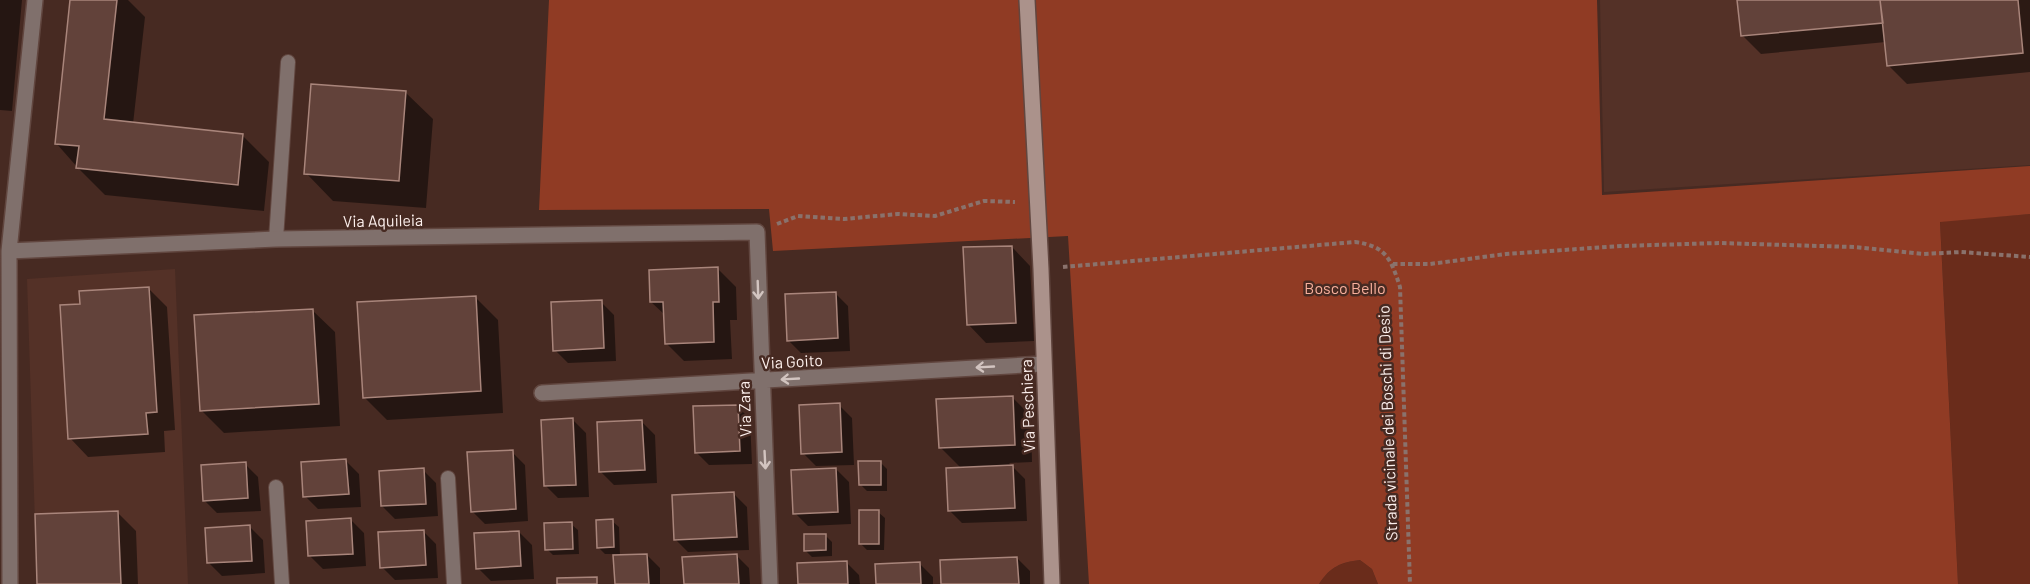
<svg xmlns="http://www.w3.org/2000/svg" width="2030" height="584" font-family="Barlow,sans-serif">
<rect width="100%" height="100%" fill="#472a22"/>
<path fill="#543127" d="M1600 0H2030V165L1604 192Z
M175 269 188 584H37L27 279Z"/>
<path fill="#6a2c1b" d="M2030 214V584H1958L1940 221Z
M1360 560 1372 569 1378 584H1319C1330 567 1341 562 1360 560Z"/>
<path fill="#903b24" d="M549 0H1597L1602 195 2030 166V214L1940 222 1958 584H1378L1372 569 1360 560C1341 562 1330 567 1319 584H1089L1068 236 773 251 769 209 539 210Z"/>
<path fill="#0007" d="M0 0H22L12 111 0 110Z
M71 0H128L145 17 133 124 242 135 269 162 264 211 105 195 78 168 56 143Z
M1739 0H2030V72L1907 84 1888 65 1886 42 1761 54 1742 35Z
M405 92 433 119 426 208 333 201 306 173Z
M1012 247 1030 266 1034 341 986 343 968 324Z
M717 268 736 287 737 320H730L732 359 684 361 666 343 665 315 651 302Z
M149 289 167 307 175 430 164 431 165 452 88 457 70 438 81 306Z
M835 293 848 306 850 351 801 353 788 340Z
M475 297 498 320 503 413 387 420 364 397Z
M601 302 614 315 616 361 568 363 555 350Z
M312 310 335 332 340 426 224 433 201 410Z
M1012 397 1031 416 1032 462 1009 463 1025 479 1027 521 962 523 949 510 961 468 940 447Z
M839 405 852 418 854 465 816 466 803 453Z
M737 406 750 419 752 464 709 465 696 452Z
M573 420 586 433 589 497 558 498 545 485Z
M642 422 655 435 657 483 614 485 601 472Z
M512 452 525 465 528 521 485 524 472 511Z
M346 461 359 474 361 507 318 509 305 496Z
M880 462 887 469V491H867L860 484Z
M245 464 258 477 261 511 217 513 204 500Z
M836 469 849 482 851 524 808 526 795 513Z
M423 470 436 483 438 516 395 519 382 506Z
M734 494 747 507 749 550 688 552 675 539Z
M878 512 885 518 884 550H867L860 543Z
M118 513 136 531 138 584H38Z
M351 520 364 533 366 566 323 569 310 556Z
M612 521 619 527 620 556 647 555 660 568V584H616L615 554H605L599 548Z
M571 524 578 530 579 554 553 555 547 549Z
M250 527 263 540 265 573 222 576 209 563Z
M423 531 436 544 438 578 395 580 382 567Z
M519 532 532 545 534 579 491 581 478 568Z
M825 535 832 542V556L812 557 806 551Z
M736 555 749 568 750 584H685Z
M1017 558 1030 571V584H943Z
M846 562 859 575 860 584H800Z
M920 564 933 577V584H878Z"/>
<path fill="#62423a" stroke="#a9857b" stroke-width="1.5" d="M70 0H117L104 119 243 134 238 185 76 168 79 146 55 144Z
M1737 0H1880L1883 23 1741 36Z
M1880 0H2018L2023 53 1887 66Z
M311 84 406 91 399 181 304 174Z
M1012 246 1016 323 967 325 963 247Z
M718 267 719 302H713L714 342 665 344 663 302H650L649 270Z
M149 287 157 412 146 413 148 434 68 439 60 305 80 304 79 291Z
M836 292 838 338 787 341 785 294Z
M476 296 481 391 363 398 357 302Z
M602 300 604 348 553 351 551 302Z
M313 309 319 404 200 411 194 315Z
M1013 396 1015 445 939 448 936 399Z
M840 403 842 452 801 454 799 405Z
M738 405 740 451 695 453 693 406Z
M573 418 576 485 544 486 541 420Z
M642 420 645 470 599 472 597 422Z
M513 450 516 509 471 512 467 452Z
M346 459 349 494 303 497 301 462Z
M858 461H881V485H859Z
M246 462 248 498 203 501 201 465Z
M1013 465 1015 508 948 511 946 468Z
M424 468 426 504 381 506 379 471Z
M836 468 838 512 793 514 791 470Z
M734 492 737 537 674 540 672 495Z
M859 510H879V544H859Z
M118 511 121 584H37L35 514Z
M351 518 353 554 308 556 306 521Z
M613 519 614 547 597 548 596 520Z
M572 522 573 549 545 550 544 523Z
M250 525 252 561 207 563 205 528Z
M424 530 426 565 380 568 378 532Z
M519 531 521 566 476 569 474 533Z
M804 534H826V550L804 551Z
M647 554 649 584H615L613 555Z
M737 554 739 584H684L682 557Z
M1017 557 1019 584H941L940 560Z
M847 561 848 584H798L797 563Z
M920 562 921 584H876L875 564Z
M597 577V584H557V578Z"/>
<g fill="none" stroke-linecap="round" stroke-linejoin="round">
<defs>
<path id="lane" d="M276 239 288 62
M448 478 454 584
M276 487 282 584"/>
<path id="street" d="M9 251 276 239 757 232 770 584
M542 393 1043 364
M10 584 9 251 35 0"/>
<path id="secondary" d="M1027 0 1041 269 1052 584"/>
</defs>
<use href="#lane" stroke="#61463f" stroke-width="16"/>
<use href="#street" stroke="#61463f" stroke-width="18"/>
<use href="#secondary" stroke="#61463f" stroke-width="18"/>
<path stroke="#8a726c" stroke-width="4" stroke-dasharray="4.5 3" stroke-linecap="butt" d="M777 224 798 216 844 219 898 214 935 216 984 201 1015 202
M1393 264H1430L1506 254 1621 246 1719 243 1854 247 1923 254 1961 252 2030 257
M1063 267 1355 242C1386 246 1391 259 1400 287L1410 584"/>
<use href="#lane" stroke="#80706c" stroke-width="14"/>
<use href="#street" stroke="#80706c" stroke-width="15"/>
<use href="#secondary" stroke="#ab928b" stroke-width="15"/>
</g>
<defs><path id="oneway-shaft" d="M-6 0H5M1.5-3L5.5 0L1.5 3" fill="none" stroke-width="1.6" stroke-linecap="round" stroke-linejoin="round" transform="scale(1.5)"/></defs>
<g stroke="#d2c4c0">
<use href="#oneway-shaft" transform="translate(758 290) rotate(88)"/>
<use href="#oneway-shaft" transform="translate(985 367) rotate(177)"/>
<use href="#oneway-shaft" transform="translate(790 379) rotate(177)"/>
<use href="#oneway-shaft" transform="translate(765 460) rotate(87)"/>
</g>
<g text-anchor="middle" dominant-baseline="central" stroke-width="5" stroke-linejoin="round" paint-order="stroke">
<g font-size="16" fill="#fef1ee" stroke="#472a22">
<text transform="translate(383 220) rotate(-1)">Via Aquileia</text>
<text transform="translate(792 361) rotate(-3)">Via Goito</text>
<text transform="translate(1027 406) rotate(-92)">Via Peschiera</text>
<text transform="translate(744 409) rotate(-92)">Via Zara</text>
<text transform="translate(1387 423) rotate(-92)">Strada vicinale dei Boschi di Desio</text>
</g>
<g font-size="16" fill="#f9b09c" stroke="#472a22">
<text x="1345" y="287">Bosco Bello</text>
</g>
</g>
</svg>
